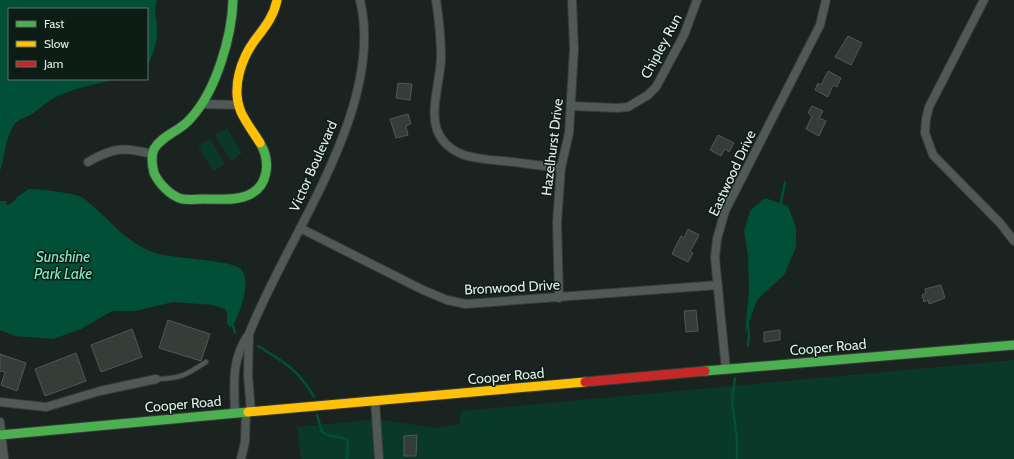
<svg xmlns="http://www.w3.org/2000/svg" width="1014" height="459" font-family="Cabin,sans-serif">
<rect width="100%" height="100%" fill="#1a231f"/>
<path fill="#0a3929" d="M227 128 242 153 231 161 215 135Z
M210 139 225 164 213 171 198 146Z
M1014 360V459H301L297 427 378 419 435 428 459 424 461 411Z"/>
<path fill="#024f38" d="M0 0H157C153 11 157 18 157 29 158 40 153 56 147 66V9H9V79H119C96 84 70 88 49 101 43 105 38 110 32 114 26 118 19 118 14 125 5 138 5 157 0 171Z
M29 189C40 189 75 193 83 198 110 218 121 240 155 253 173 259 233 260 241 269 252 283 240 311 234 324L231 327 227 324V313L225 309 212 305 173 302 135 311H112L81 329 53 339 15 336 0 330V201H7L6 205H9L20 195Z
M765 198 788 206 796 227V247L784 275 757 300 745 333 749 291 748 256 744 231 750 211Z"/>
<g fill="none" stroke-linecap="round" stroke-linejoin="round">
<path stroke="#024f38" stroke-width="2.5" d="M780 207 785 182
M232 323 235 332
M748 325 749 337 748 346
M258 346C284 362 298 369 314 397
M735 378 732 401 737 439V459
M317 415 322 432C330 438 341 435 348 441L347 459"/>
</g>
<path fill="#353d39" stroke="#505855" d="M848 36 862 43 851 65 835 57Z
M828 71 841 78 837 87 833 85 828 97 815 90 818 83 821 85Z
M398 83 412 84 410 100 396 98Z
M812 106 823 111 819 118 826 121 819 136 806 129 812 116 808 113Z
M408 114 411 124 406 126 408 135 396 138 390 119Z
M718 135 734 143 729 152 725 149 721 156 710 150Z
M688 229 699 235 690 252 693 253 688 262 672 254 681 236 684 238Z
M941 285 945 298 929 304 928 300 924 302 922 295 926 293 925 289Z
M696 310 698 331 686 332 684 311Z
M168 320 210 334 201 361 159 348Z
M132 329 142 357 101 372 91 345Z
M780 330V340L764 342V332Z
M76 353 86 381 45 396 35 369Z
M0 354 26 363 17 391 1 385 5 372 0 371Z
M417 435 416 456H404V436Z"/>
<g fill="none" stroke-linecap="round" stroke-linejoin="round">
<defs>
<path id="lane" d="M156 379C180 379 186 375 206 362"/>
<path id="street" d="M436 0C439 19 441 39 441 58 440 93 417 137 464 155 477 159 490 160 503 161 523 163 542 166 561 168
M984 0 929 107 926 119 925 133 933 155 1000 223 1014 241
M202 104 239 105
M571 106 617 108 628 107 648 95 656 87 684 35 697 0
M88 162C114 147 124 147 152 154
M300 228 423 290 447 300 466 304 718 285
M559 298 557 222 561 168 569 133 574 49 572 0
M249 334C287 236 386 108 360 0
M726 370 715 258 717 239 725 211 820 25 826 0
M375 401 379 459
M0 402 46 407 100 391 156 379
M235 413C234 385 231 358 249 334L248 375 251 412
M0 422 4 459
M241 459 245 442 246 412"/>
<path id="fast" d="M233 0C232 36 216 91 191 118 181 131 162 135 154 149 151 156 152 165 154 173 159 184 171 196 182 199 189 200 197 199 204 199 217 199 233 201 246 196 269 188 271 161 260 143
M705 371 1014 345
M0 435 248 412"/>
<path id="slow" d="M260 143C254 133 246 123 241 112 231 88 241 59 255 40 265 27 274 16 277 0
M248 412 585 382"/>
<path id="jam" d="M585 382 705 371"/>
</defs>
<use href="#lane" stroke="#363d39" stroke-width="6"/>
<use href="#street" stroke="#363d39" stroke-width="10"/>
<use href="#fast" stroke="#363d39" stroke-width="11"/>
<use href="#slow" stroke="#363d39" stroke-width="11"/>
<use href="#jam" stroke="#363d39" stroke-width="11"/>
<use href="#lane" stroke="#515956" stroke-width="4"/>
<use href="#street" stroke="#515956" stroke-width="8"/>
<use href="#fast" stroke="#4caf50" stroke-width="9"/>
<use href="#slow" stroke="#ffc107" stroke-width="9"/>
<use href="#jam" stroke="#c62828" stroke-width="9"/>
</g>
<g text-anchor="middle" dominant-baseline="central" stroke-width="3" stroke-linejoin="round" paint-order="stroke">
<g font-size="14" fill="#e2ede8" stroke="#0d1d16">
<text transform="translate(661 46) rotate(-62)">Chipley Run</text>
<text transform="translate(552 147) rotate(-83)">Hazelhurst Drive</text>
<text transform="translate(313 166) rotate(-66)">Victor Boulevard</text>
<text transform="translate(732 173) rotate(-65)">Eastwood Drive</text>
<text transform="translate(512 287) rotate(-3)">Bronwood Drive</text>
<text transform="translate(828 347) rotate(-5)">Cooper Road</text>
<text transform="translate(506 376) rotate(-5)">Cooper Road</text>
<text transform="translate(183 404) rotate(-5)">Cooper Road</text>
</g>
<g font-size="15" font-style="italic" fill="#85e9bf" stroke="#0d1d16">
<text x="63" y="257">Sunshine<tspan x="63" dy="17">Park Lake</tspan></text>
</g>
</g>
<rect x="8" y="8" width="140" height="72" fill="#0d1d16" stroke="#62706a"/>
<rect x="16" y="21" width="20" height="6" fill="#4caf50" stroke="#62706a"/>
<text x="44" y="28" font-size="12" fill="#e2ede8">Fast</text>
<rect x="16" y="41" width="20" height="6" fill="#ffc107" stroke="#62706a"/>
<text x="44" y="48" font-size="12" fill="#e2ede8">Slow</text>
<rect x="16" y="61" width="20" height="6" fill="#c62828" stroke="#62706a"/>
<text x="44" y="68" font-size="12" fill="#e2ede8">Jam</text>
</svg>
